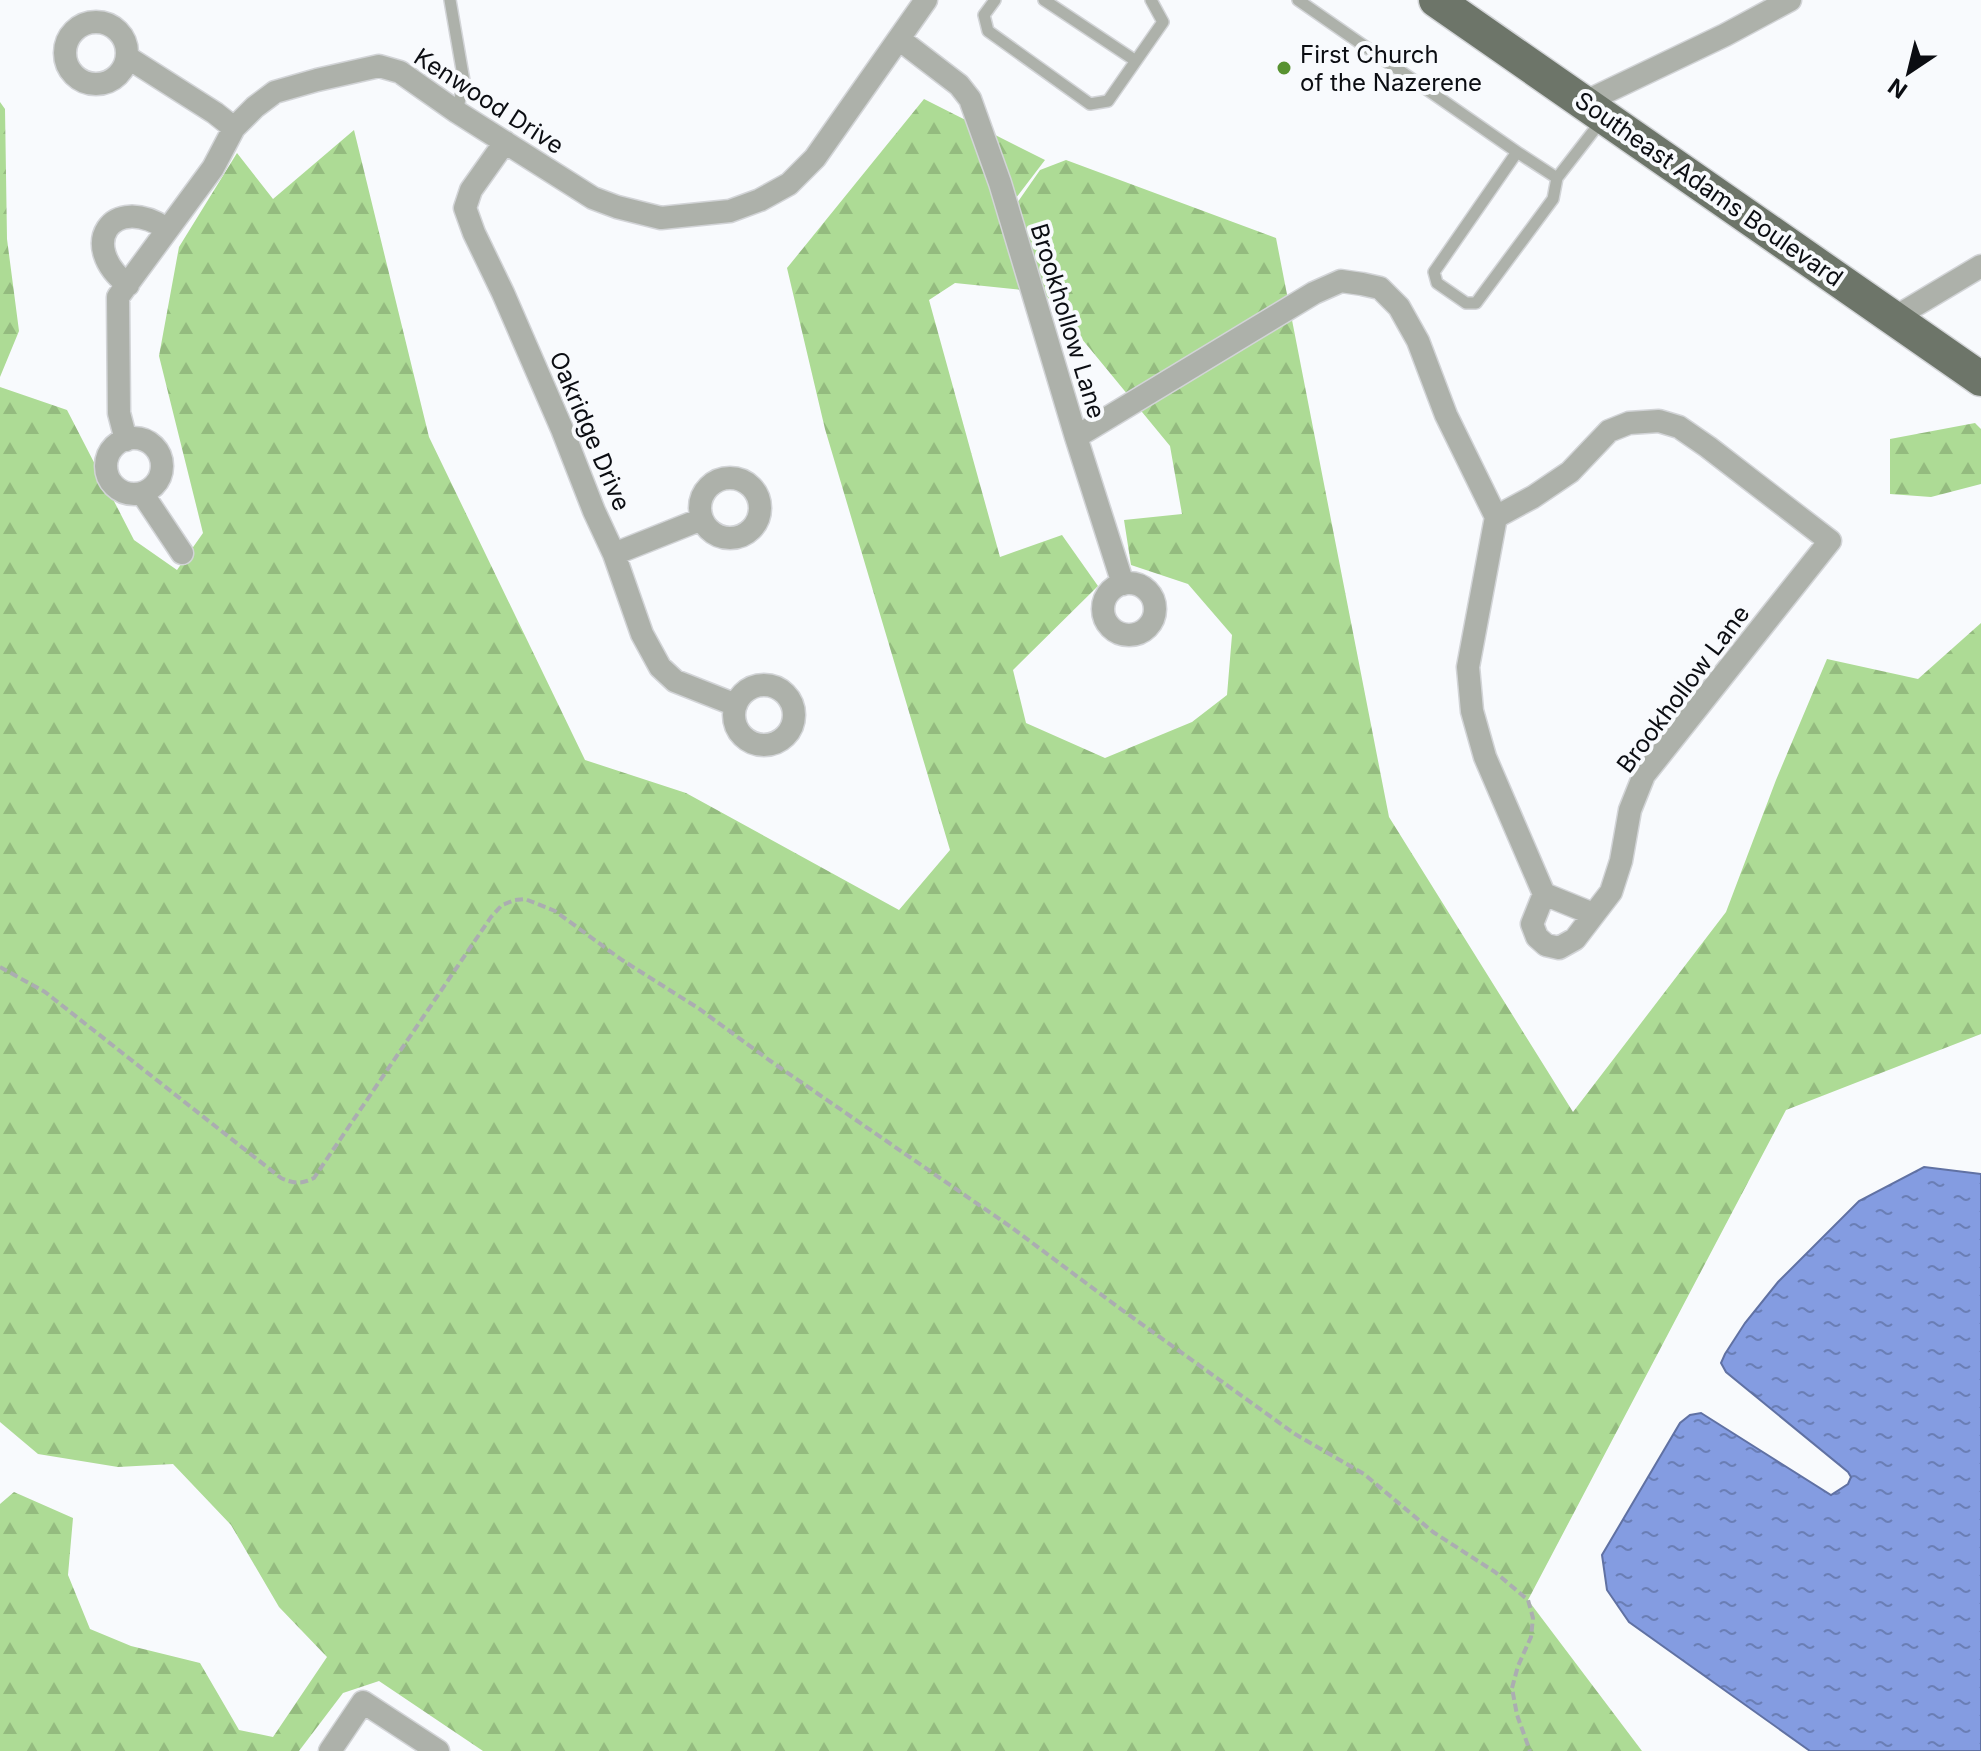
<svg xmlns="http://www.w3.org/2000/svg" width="1981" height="1751" font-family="Inter,sans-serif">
<defs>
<pattern id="forest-firs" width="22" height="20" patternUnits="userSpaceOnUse" patternTransform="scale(2)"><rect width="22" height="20" fill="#addb95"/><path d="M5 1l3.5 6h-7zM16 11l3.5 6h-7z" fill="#94bb7f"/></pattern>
<pattern id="water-ripples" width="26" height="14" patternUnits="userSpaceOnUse" patternTransform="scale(2)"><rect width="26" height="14" fill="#849ce1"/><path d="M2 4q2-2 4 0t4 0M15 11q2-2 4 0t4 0" fill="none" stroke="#6a7eb5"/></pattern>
</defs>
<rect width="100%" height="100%" fill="#f8fafd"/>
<path fill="url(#forest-firs)" d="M924 99 1045 160 1000 219 1032 291 955 283 929 300 1000 557 1062 535 1098 586 1013 670 1026 723 1105 758 1192 722 1227 695 1232 635 1188 584 1131 565 1124 520 1182 514 1170 446 1026 271 1015 206 1040 170 1066 160 1276 238 1389 817 1573 1112 1726 912 1776 780 1827 659 1918 679 1981 623V1034L1786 1110 1528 1600 1642 1751H483L379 1681 343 1693 299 1751H0V1504L14 1492 73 1518 68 1575 90 1629 131 1646 200 1663 239 1730 273 1737 327 1657 279 1607 231 1525 173 1464 118 1467 38 1454 0 1422V387L67 410 134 540 177 570 203 533 159 356 179 247 237 153 273 199 354 130 429 437 585 760 686 793 899 910 950 850 825 429 787 268Z
M0 102 5 109 7 239 19 331 0 377Z
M1975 423 1981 429V484L1931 497 1890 494V439Z"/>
<path fill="url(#water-ripples)" stroke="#6071a3" stroke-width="2" d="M1924 1167 1981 1174V1751H1810L1629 1622 1607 1590 1602 1555 1680 1423 1690 1415 1701 1413 1831 1495 1848 1484 1851 1477 1848 1472 1726 1372 1721 1363 1725 1354 1745 1323 1778 1282 1859 1201Z"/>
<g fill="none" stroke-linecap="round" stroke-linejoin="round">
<defs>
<path id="service" d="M450 0 464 81 457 112
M995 0 984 15 988 31 1090 104 1108 101 1163 22 1151 0
M1044 0 1136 61
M1298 0 1517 152
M1557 178 1517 152 1434 272 1437 283 1466 303H1476L1553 199 1557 178 1602 120"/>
<path id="minor" d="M65 53a31 31 0 1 1 62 0a31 31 0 1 1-62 0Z
M899 39 959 85 970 99 1000 183 1076 437 1123 584
M127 57 215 113 234 128
M1585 102 1725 35 1790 0
M505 142 471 190 465 208 474 233 503 293 562 429 594 511 614 554 642 634 660 667 675 681 736 705
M128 285C77 246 111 192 167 229
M1894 318 1981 266
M1659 421 1679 427 1708 447 1830 541 1644 775 1630 810 1621 861 1611 892 1575 939 1559 948 1546 945 1537 937 1532 924 1544 894 1485 757 1472 711 1468 667 1496 517 1533 497 1570 472 1609 431 1629 423Z
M1076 437 1314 293 1341 281 1362 284 1380 288 1399 307 1418 341 1446 415 1496 517
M106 466a28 28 0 1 1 56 0a28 28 0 1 1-56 0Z
M126 440 119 413 118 297 213 168 234 128 255 107 275 92 317 80 379 66 400 72 457 112 593 198 617 207 661 218 730 211 760 200 789 184 815 158 926 0
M700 508a30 30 0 1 1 60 0a30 30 0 1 1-60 0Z
M142 493 182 553
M614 554 702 519
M1103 609a26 26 0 1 1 52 0a26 26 0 1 1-52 0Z
M734 715a30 30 0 1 1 60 0a30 30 0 1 1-60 0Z
M1544 894 1593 914
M330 1751 363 1702 438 1751"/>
<path id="primary" d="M1436 0 1981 379"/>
</defs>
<use href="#service" stroke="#d2d4d7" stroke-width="14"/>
<use href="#minor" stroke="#d2d4d7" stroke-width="25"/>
<use href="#primary" stroke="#d2d4d7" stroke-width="37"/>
<path stroke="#abadb1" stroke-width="4" stroke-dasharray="8 4" stroke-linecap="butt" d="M0 967 45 992 281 1178C294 1184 302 1184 314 1178L491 917 502 905 515 900 525 899 555 911 622 960 698 1008 769 1060 1011 1227 1122 1310 1295 1434 1364 1474 1433 1532 1495 1572 1528 1600 1533 1618 1531 1637 1518 1666 1512 1688 1517 1715 1530 1751"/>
<use href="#service" stroke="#adb1aa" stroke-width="11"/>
<use href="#minor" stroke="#adb1aa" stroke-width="22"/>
<use href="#primary" stroke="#6d7569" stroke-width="34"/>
</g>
<circle fill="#589231" stroke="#f8fafd" stroke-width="3" cx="1284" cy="68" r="8"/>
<g text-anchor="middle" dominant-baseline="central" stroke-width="8" stroke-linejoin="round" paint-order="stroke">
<g font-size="24" fill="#0b0d12" stroke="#f8fafd" text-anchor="start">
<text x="1300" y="54">First Church<tspan x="1300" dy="28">of the Nazerene</tspan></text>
</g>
<g font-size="24" fill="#0b0d12" stroke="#f8fafd">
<text transform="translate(489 101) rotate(33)">Kenwood Drive</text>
<text transform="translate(1709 189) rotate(35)">Southeast Adams Boulevard</text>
<text transform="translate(1068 321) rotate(73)">Brookhollow Lane</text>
<text transform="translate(590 431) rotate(67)">Oakridge Drive</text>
<text transform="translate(1683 689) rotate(-53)">Brookhollow Lane</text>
</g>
</g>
<g transform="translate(1909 72) rotate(215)" stroke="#f8fafd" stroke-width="6" paint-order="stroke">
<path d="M0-6L14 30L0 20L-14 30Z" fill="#0b0d12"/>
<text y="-12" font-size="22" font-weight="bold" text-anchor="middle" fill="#0b0d12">N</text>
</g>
</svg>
